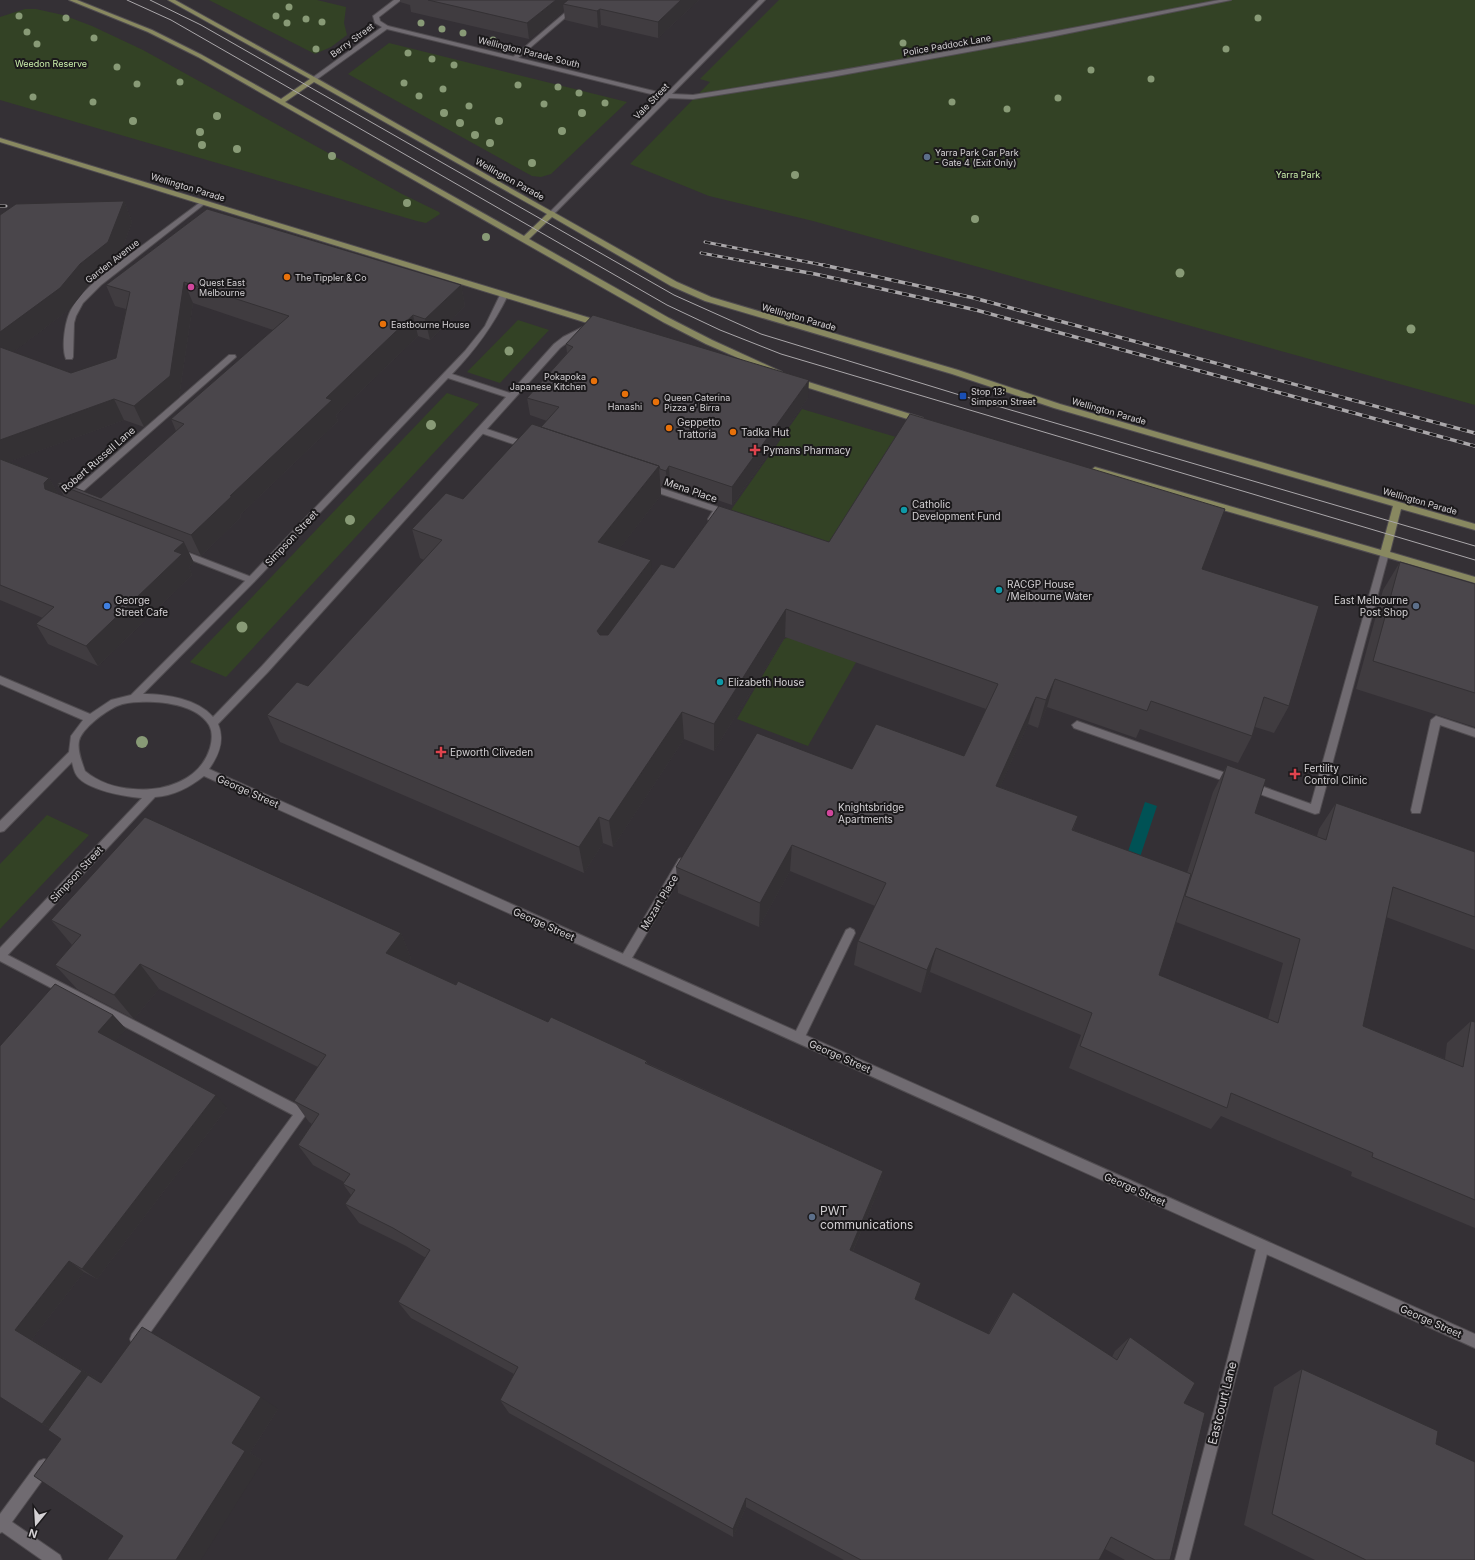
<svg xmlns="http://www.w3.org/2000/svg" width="1475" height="1560" font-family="Inter,sans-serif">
<rect width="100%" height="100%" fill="#343035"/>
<path fill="#334225" d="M209 0H317L346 7 344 23 347 35 331 47 315 54Z
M779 0H1475V405L813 221 709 196 630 164 710 82 700 79Z
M25 9H36L63 15 92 26 143 50 402 194 439 212 440 214 426 223 417 221 0 100V17Z
M389 43 627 102 551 174 541 177 532 176 348 74Z
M518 320 549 330 500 383 467 372Z
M447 393 479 404 226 677 190 662Z
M802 409 906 440 794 618 717 530Z
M796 635 859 657 808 746 737 719 784 639Z
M47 815 89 835 0 929V864Z"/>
<path fill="#005255" d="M1145 802 1157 806 1122 911 1108 910Z"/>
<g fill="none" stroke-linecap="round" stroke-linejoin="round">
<defs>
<path id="lane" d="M580 0H586L517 59H513V57Z
M229 355H235L236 357 73 500H67V496Z
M481 427 531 444 532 446 528 449 478 432 477 430Z
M649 484 721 508 722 510 715 521H709L708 519 713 511 646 489V485Z
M179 549 254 578 255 580 251 583 248 582 176 554 175 552Z
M1385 550 1389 553 1319 813 1315 814 1246 789 1245 786 1246 783 1250 782 1311 804 1381 553Z
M1436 716 1475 729V737L1440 725 1421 810 1420 813H1412L1411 810 1431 720Z
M1077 721 1237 777 1238 780 1237 783 1233 784 1074 728 1072 725Z
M683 858 687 859 688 862 687 865 629 963 625 965 621 963 619 960 621 957 679 859Z
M850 928 854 930 855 933 803 1041 799 1042 795 1041 793 1037 795 1033 846 930Z
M0 951 305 1109 307 1113 142 1344 137 1346 132 1344 130 1339 132 1334 293 1115 0 961Z
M1263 1240 1267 1242 1269 1246 1189 1560H1175L1257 1246 1259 1242Z
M44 1459 49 1461 51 1466 49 1471 12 1522 60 1555 62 1560H42L2 1532 0 1533V1514L39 1461Z"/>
<path id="street" d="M394 0H401L379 17 380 21 388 26 666 94 759 0H765L672 94 693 95C869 67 1044 34 1219 0H1231L1050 37 831 77 693 99 669 98 554 214 552 215 549 213 550 212 663 97 387 29 316 80H312V78L382 27 375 23 373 16Z
M202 201 207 202 101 285 83 303 76 316 74 323 73 357 72 359H66C61 347 65 319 72 308 85 286 108 272 128 256 153 238 177 219 202 201Z
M501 293 508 295C493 326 475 350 452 374L510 393 554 344 563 337 585 326H588L592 328 569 341 560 348 268 672 218 724C225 740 219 755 209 769L1475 1334V1348L204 776C190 787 174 796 155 797L4 959 0 961V948L142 798C126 797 87 790 77 776 74 772 73 766 72 762L4 831 0 832V821L69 752 71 736 83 720 0 684V676L90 714 111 700 131 695 248 578 465 351 485 326ZM448 378 506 397 262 666 213 717C198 699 166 694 143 694L254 582ZM139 702C160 701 196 704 209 725 213 732 212 741 210 748 200 781 163 792 133 789 116 788 98 782 85 771 82 762 77 751 79 741 82 728 106 711 117 706 124 703 132 702 139 702Z"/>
<path id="primary" d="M69 0H77L152 30 202 55 281 99 310 79 168 0H175L316 78 551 211 554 212 555 213 677 282 711 297 958 370 1060 404 1475 524V530L1401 509 1390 552 1475 577V583L1092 472 1091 470 1095 467 1381 550 1393 506 1054 408 952 374 705 301 671 286 552 217 529 239 669 318 712 340 782 372 781 374H775L706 344 663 322 198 57 148 32ZM314 82 547 214 524 236 285 102Z
M0 138 603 322 604 324 600 326H597L0 142Z
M793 379H799L923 418 924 420 923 422H917L793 383Z"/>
</defs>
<use href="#lane" stroke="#504c50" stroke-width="2"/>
<use href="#street" stroke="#504c50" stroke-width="2"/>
<use href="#primary" stroke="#504c50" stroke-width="2"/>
<use href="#lane" fill="#706b71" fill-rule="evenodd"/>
<use href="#street" fill="#706b71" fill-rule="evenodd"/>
<use href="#primary" fill="#888860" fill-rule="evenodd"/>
<path stroke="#aaa7aa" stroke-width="1" d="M127 0 171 20 667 305 720 330 781 354 1475 560
M150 0 201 25 674 295 761 334 963 396 1475 546"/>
<defs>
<path id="rail-far1" d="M0 206H6
M705 242 828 266
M701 253 771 266"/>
<path id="rail" d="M765 265 815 274 976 310 1475 446
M823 265 974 298 1475 433"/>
</defs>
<use href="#rail-far1" stroke="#aaa7aa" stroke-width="3"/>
<use href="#rail" stroke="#aaa7aa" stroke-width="3.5"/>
<use href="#rail-far1" stroke="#1b191b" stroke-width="2" stroke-dasharray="5.5" stroke-linecap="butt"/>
<use href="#rail" stroke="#1b191b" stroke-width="2.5" stroke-dasharray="7" stroke-linecap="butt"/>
</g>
<g fill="#889a76">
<circle cx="289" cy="7" r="3.5"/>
<circle cx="19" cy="16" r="3.5"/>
<circle cx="276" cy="16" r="3.5"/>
<circle cx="66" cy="18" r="3.5"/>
<circle cx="1258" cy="18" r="3.5"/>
<circle cx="306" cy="19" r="3.5"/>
<circle cx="322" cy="22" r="3.5"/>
<circle cx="287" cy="23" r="3.5"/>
<circle cx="421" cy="23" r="3.5"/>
<circle cx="442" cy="29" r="3.5"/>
<circle cx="27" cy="32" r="3.5"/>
<circle cx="463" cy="33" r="3.5"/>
<circle cx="94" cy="38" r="3.5"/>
<circle cx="493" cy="40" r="3.5"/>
<circle cx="903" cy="43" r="3.5"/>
<circle cx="37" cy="44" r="3.5"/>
<circle cx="316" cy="49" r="3.5"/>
<circle cx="1226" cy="49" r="3.5"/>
<circle cx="408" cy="53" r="3.5"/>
<circle cx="432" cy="59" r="3.5"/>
<circle cx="454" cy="65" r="3.5"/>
<circle cx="117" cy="67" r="3.5"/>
<circle cx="1091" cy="70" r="3.5"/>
<circle cx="1151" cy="79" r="3.5"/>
<circle cx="180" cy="82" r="3.5"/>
<circle cx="404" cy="83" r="3.5"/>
<circle cx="137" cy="84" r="3.5"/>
<circle cx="518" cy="85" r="3.5"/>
<circle cx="558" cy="87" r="3.5"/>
<circle cx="443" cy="89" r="3.5"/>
<circle cx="579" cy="93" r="3.5"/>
<circle cx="419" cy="96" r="3.5"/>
<circle cx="33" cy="97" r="3.5"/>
<circle cx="1058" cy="98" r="3.5"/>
<circle cx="93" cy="102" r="3.5"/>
<circle cx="952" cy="102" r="3.5"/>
<circle cx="605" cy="103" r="3.5"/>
<circle cx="544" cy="104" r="3.5"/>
<circle cx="469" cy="106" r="3.5"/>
<circle cx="1007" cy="109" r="3.5"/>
<circle cx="444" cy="113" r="4"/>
<circle cx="582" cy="113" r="4"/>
<circle cx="217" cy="116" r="4"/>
<circle cx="133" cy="121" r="4"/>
<circle cx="499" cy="121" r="4"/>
<circle cx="460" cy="123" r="4"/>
<circle cx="562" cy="131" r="4"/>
<circle cx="200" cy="132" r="4"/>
<circle cx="475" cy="135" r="4"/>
<circle cx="490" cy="143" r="4"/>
<circle cx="202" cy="145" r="4"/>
<circle cx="237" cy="149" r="4"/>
<circle cx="332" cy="156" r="4"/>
<circle cx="532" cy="163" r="4"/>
<circle cx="795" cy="175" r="4"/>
<circle cx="407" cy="203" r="4"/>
<circle cx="975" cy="219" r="4"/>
<circle cx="486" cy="237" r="4"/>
<circle cx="1180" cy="273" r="4.5"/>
<circle cx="1411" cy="329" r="4.5"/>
<circle cx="509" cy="351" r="4.5"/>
<circle cx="431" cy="425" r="5"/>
<circle cx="350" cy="520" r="5"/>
<circle cx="242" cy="627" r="5.5"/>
<circle cx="142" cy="742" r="6"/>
</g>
<path fill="#403c40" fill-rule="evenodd" d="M400 0H699L658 38 601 25 598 28 565 20 564 11 529 39 411 12 410 5 400 2Z
M124 201 132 222 117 263 89 285 70 309 13 352 71 373 116 358 126 309 115 306 106 285 207 209 461 285 465 306 430 340 418 336 336 415 338 421 240 515 241 517 201 556 188 551 194 563 189 567 192 575 98 666 48 644 36 624 43 618 0 600V215ZM193 303 273 330 171 419 176 431 101 498 57 484 64 496 58 494 49 478 8 462 124 420 144 427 179 397Z
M566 344 808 398 732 505 670 484 667 488 661 486V495L619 549 652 576 674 568 829 542 1202 569 1289 706 1274 733 1255 727 1252 736 1238 763 1140 729 1136 738 1047 707 1038 728 1028 724 1000 787 1078 816 1073 830 1187 873 1213 792 1227 765 1255 813 1317 836 1319 829 1336 803 1475 852V950L1386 917 1363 1026 1445 1059 1447 1043 1471 1021 1475 1022V1228L1351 1176 1352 1172 1221 1116 1211 1129 1069 1068 1081 1035 930 972 921 993 854 965 858 941 875 906 790 871 759 927 678 893 676 867 852 769 964 756 986 709 785 637 714 751 684 739 613 847 603 843 584 873 280 742 267 715 308 686 424 560 420 558 412 529 463 499 541 427 547 421 530 415 527 398 567 353ZM1176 922 1283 963 1268 1019 1159 975Z
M1400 562 1475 584V727L1356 689 1383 590Z
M51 920 401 933 411 958 408 963 456 985 647 1061V1063L883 1171 878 1191 853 1251 915 1299 988 1334 1003 1308 1013 1292 1112 1357 1115 1351 1130 1337 1184 1403 1170 1560H1125L1105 1549 1099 1560H844L746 1507 733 1537 509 1413 500 1400 514 1374 411 1318 398 1302 426 1258 406 1246 359 1223 345 1204 351 1195 343 1184 344 1182 313 1165 298 1145 312 1124 309 1122 294 1101 318 1067 159 989 134 1019 77 989 55 965 72 945Z
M113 1015 126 1029 115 1041 227 1108 97 1279 84 1272 32 1339 97 1379V1380L102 1383 278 1409 250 1453 263 1461 123 1536 61 1439 50 1428 42 1424 0 1397Z
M1302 1369 1436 1444 1475 1560H1315L1244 1525 1274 1387Z"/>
<path fill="#343134" d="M556 0H578L563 4 564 11 529 39 527 23Z
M681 0H699L658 38V22Z
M600 9 601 25 598 28 597 11Z
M124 201 132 222 117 263 89 285 70 309 0 362V332Z
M184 282 193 303 179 397 144 427 134 406Z
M461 285 465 306 430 340 425 319Z
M413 315 418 336 336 415 338 421 240 515 241 517 201 556 191 535 326 398Z
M809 380 808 398 732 505V487Z
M114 399 124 420 0 465V440Z
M659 466 661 495 602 571 598 542Z
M669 466 670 484 667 488 666 471Z
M49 478 61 499 45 489 44 483Z
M184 542 194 563 189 567 192 575 98 666 86 646 174 551Z
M651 560 653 589 601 659 597 631Z
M786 609 785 637 714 751V724Z
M1055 679 1047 707 1038 728 1046 700Z
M1036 697 1028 724 989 812 996 786Z
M682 712 684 739 613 847 609 821Z
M599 817 603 843 584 873 579 847Z
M792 845 790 871 759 927 760 903Z
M401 933 411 958 397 978 386 953Z
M936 948 930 972 921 993 927 970Z
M140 964 159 989 134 1019 114 995Z
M113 1015 126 1029 111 1046 98 1032Z
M216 1095 227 1108 97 1279 82 1269Z
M883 1171 878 1191 846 1267 850 1250Z
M69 1261 84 1272 32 1339 97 1379V1380L111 1387 59 1432 42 1424 15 1330Z
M261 1397 278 1409 250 1453 263 1461 201 1560H176L232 1443Z
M746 1498V1507L733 1537V1529Z"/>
<path fill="#4a464b" stroke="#343134" d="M428 0H556L527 23Z
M568 0H681L658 22 600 9 597 11 563 4Z
M124 201 108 242 80 264 60 288 0 332V215L16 204Z
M207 209 461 285 425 319 413 315 326 398 332 400 230 496H232L191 535 57 484 60 482 101 498 184 424 171 419 289 316 184 282 170 376 134 406 114 399 0 440V347L71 373 116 358 130 292 106 285Z
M593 315 809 380 732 487 669 466 666 471 660 469 659 466 541 427 559 407 527 398 573 347 566 344Z
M910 414 1225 509 1202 569 1319 606 1289 706 1264 697 1252 736 1151 701 1147 711 1055 679 1046 700 1036 697 996 786 1078 816 1072 830 1191 874 1159 975 1278 1023 1300 939 1185 896 1227 765 1266 779 1255 813 1326 840 1336 803 1475 852V917L1393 887 1363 1026 1463 1067 1471 1021 1475 1022V1200L1372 1157 1373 1153 1231 1093 1227 1108 1080 1046 1092 1013 936 948 927 970 858 941 886 883 792 845 760 903 676 867 757 733 852 769 876 724 964 756 998 684 786 609 714 724 682 712 609 821 599 817 579 847 267 715 297 682 308 686 442 540 412 529 446 493 463 499 532 424 659 466 598 542 651 560 597 631 600 635H608L661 564 674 568 719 506 829 542Z
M0 459 49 478 44 483 45 489 184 542 174 551 182 554 86 646 36 624 54 607 0 585Z
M1400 562 1475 584V693L1373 661Z
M145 817 401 933 386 953 456 985 458 981 548 1022 551 1017 647 1061 645 1063 883 1171 850 1250 921 1283 915 1299 989 1334 1013 1292 1117 1360 1130 1337 1195 1383 1184 1403 1205 1413 1170 1560H1155L1111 1537 1099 1560H861L746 1498 733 1529 500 1400 518 1367 398 1302 430 1250 393 1228 345 1204 355 1190 343 1184 350 1174 298 1145 319 1114 294 1101 326 1055 140 964 114 995 55 965 81 935 51 920Z
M55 984 113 1015 98 1032 216 1095 82 1269 69 1261 15 1330 82 1371 42 1424 0 1397V1046Z
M142 1327 261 1397 232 1443 245 1451 176 1560H107L123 1536 34 1476 61 1439 48 1430 88 1375 101 1383Z
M1302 1369 1438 1431 1436 1444 1475 1462V1560H1366L1272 1514Z"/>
<g fill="#5c6f8a" stroke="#1b191b" stroke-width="1.5">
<circle cx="927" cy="157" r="4"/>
<circle cx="1416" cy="606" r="4"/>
<circle cx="812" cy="1217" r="4"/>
</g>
<g fill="#e8710a" stroke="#1b191b" stroke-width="1.5">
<circle cx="287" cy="277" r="4"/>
<circle cx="383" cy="324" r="4"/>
<circle cx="594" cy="381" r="4"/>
<circle cx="625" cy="394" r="4"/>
<circle cx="656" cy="402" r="4"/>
<circle cx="669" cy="428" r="4"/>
<circle cx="733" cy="432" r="4"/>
</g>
<g fill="#d1479c" stroke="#1b191b" stroke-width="1.5">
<circle cx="191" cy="287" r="4"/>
<circle cx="830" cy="813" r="4"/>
</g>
<rect fill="#1a4fb4" stroke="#1b191b" stroke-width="1.5" x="959" y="392" width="8" height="8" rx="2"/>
<g fill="#e0444e" stroke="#1b191b" stroke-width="1.5">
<path d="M753 444h4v4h4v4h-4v4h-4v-4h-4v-4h4z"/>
<path d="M439 746h4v4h4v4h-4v4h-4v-4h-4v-4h4z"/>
<path d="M1293 768h4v4h4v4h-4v4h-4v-4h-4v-4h4z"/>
</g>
<g fill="#0f9aa8" stroke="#1b191b" stroke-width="1.5">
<circle cx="904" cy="510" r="4"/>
<circle cx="999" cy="590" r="4"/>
<circle cx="720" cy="682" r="4"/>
</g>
<circle fill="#3f7fe0" stroke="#1b191b" stroke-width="1.5" cx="107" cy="606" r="4"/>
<g text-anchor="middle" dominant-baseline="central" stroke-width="4" stroke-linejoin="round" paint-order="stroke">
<g font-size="9" fill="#d4d1d4" stroke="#1b191b">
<text transform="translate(352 40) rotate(-36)">Berry Street</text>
<text transform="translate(947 45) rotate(-10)">Police Paddock Lane</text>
<text transform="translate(529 52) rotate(14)">Wellington Parade South</text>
<text transform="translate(651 101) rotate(-46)">Vale Street</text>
<text transform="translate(510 179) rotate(29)">Wellington Parade</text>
<text transform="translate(188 187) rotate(17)">Wellington Parade</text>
<text transform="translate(112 261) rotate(-38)">Garden Avenue</text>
<text transform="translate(799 317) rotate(16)">Wellington Parade</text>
<text transform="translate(1109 411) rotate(16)">Wellington Parade</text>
<text transform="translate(1420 501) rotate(16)">Wellington Parade</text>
</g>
<g font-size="9" fill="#ccf1ac" stroke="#1b191b">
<text x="51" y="63">Weedon Reserve</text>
<text x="1298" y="174">Yarra Park</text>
</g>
<g font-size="9" fill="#d4d1d4" stroke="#1b191b" text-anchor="start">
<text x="935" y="152">Yarra Park Car Park<tspan x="935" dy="10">- Gate 4 (Exit Only)</tspan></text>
<text x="295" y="277">The Tippler &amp; Co</text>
<text x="199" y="282">Quest East<tspan x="199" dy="10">Melbourne</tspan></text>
<text x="391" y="324">Eastbourne House</text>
<text x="586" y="376" text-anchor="end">Pokapoka<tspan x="586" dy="10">Japanese Kitchen</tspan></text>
<text x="971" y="391">Stop 13:<tspan x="971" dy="10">Simpson Street</tspan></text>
<text x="664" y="397">Queen Caterina<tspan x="664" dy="10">Pizza e' Birra</tspan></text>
<text x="625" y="406" text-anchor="middle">Hanashi</text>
</g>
<g font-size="10" fill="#d4d1d4" stroke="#1b191b" text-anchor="start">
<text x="677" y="422">Geppetto<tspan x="677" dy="12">Trattoria</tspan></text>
<text x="741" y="432">Tadka Hut</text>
<text x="763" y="450">Pymans Pharmacy</text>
<text x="912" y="504">Catholic<tspan x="912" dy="12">Development Fund</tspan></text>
<text x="1007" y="584">RACGP House<tspan x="1007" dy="12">/Melbourne Water</tspan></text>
<text x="115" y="600">George<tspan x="115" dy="12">Street Cafe</tspan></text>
<text x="1408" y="600" text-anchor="end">East Melbourne<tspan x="1408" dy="12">Post Shop</tspan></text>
<text x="728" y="682">Elizabeth House</text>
<text x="450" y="752">Epworth Cliveden</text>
<text x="1304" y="768">Fertility<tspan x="1304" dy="12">Control Clinic</tspan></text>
<text x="838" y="807">Knightsbridge<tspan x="838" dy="12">Apartments</tspan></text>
</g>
<g font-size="10" fill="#d4d1d4" stroke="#1b191b">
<text transform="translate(98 459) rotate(-41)">Robert Russell Lane</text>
<text transform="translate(691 490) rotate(19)">Mena Place</text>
<text transform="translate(291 538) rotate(-47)">Simpson Street</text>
<text transform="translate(248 791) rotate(24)">George Street</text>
<text transform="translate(76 874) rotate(-47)">Simpson Street</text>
<text transform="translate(659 902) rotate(-59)">Mozart Place</text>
<text transform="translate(544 924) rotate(24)">George Street</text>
<text transform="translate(840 1056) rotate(24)">George Street</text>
<text transform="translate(1135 1189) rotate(24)">George Street</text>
<text transform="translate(1431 1321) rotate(24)">George Street</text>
</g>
<g font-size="12" fill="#d4d1d4" stroke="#1b191b" text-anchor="start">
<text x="820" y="1210">PWT<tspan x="820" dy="14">communications</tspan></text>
</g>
<g font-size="12" fill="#d4d1d4" stroke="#1b191b">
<text transform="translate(1222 1403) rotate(-76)">Eastcourt Lane</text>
</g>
</g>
<g transform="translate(36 1524) rotate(198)" stroke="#1b191b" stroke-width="3" paint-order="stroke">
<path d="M0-3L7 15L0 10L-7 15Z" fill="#d4d1d4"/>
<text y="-6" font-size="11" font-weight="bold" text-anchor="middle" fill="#d4d1d4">N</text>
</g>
</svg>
